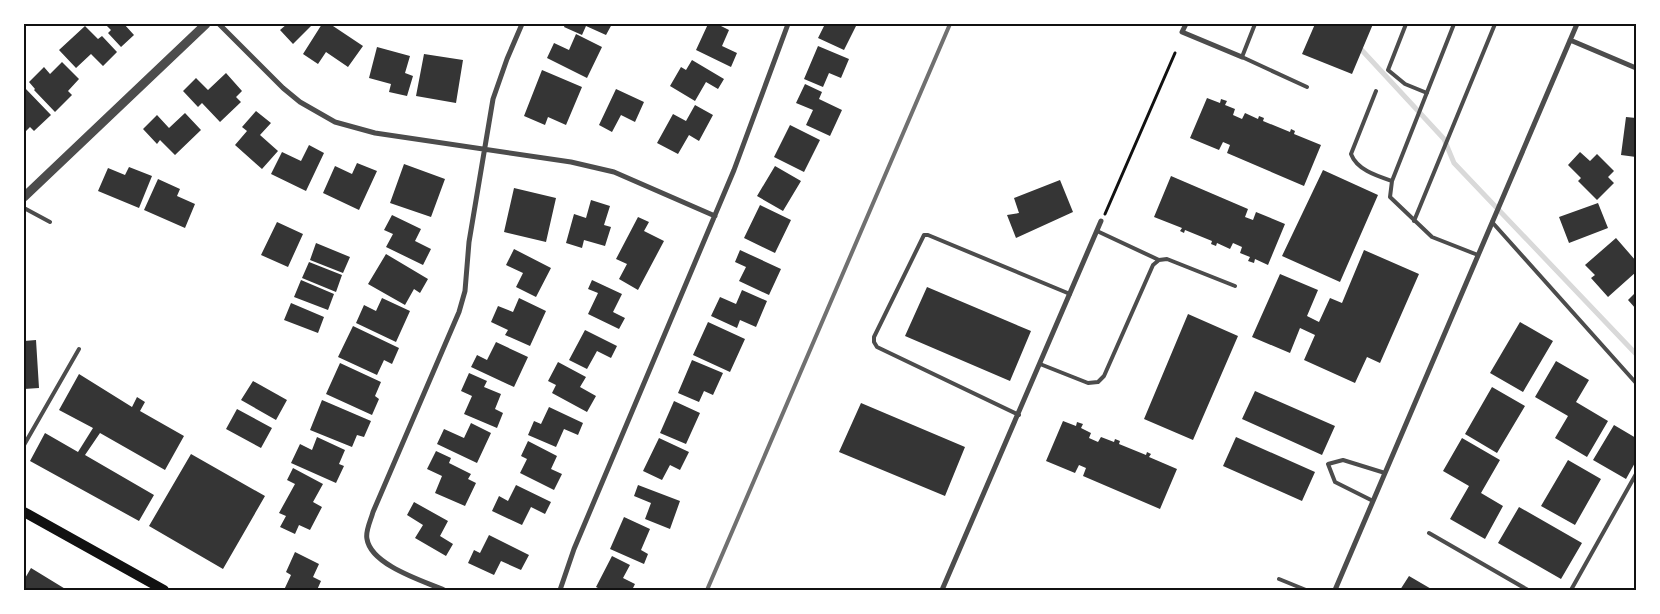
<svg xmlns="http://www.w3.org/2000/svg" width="1660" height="614" font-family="'DejaVu Sans',sans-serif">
<rect width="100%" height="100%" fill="#fff"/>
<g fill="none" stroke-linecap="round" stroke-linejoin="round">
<path stroke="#d9d9d9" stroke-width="5" d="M1358 46 1444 139 1454 163 1636 354"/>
</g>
<path fill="#353535" d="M105 24H124L134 35 121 47 108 33 111 30Z
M287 24H313L293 44 280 30Z
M322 24H330L363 46 348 67 326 52 318 64 303 54Z
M565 24H612L606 35 586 26 582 35 564 27Z
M708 24H717L729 30 722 46 737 53 731 67 696 50Z
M825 24H857L844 50 818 38Z
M1315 24H1373L1352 74 1302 54Z
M85 26 98 39 102 36 117 52 103 66 91 54 76 68 59 50Z
M576 34 602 47 587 78 547 58 554 43 569 50Z
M818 46 849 59 841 78 829 73 823 87 804 79Z
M377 47 410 56 405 73 413 76 407 96 389 92 391 84 369 78Z
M424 54 463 60 456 103 416 96Z
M692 60 724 79 718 89 706 82 695 101 670 86 681 67 686 70Z
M62 62 79 79 68 91 72 95 55 112 34 90 35 89 29 82 44 67 50 74Z
M542 70 582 87 566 125 548 117 545 125 524 116Z
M226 73 242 91 236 97 241 102 220 122 202 103 198 107 183 91 196 78 208 90Z
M805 84 822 92 819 99 842 110 830 136 806 125 813 110 796 103Z
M24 87 51 115 34 131 30 127 24 133Z
M616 89 644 102 635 122 621 115 612 132 599 125Z
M1207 98 1220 103 1221 99 1227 101 1225 105 1235 109 1233 115 1242 119 1245 113 1258 119 1259 116 1264 118 1263 121 1290 132 1291 129 1295 131 1294 134 1321 145 1304 186 1227 153 1230 145 1223 142 1219 150 1190 138Z
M695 105 713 115 699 141 689 135 678 154 657 143 673 114 686 121Z
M256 111 271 123 260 135 278 151 262 169 235 145 247 131 242 127Z
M185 113 201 130 175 155 160 140 157 144 143 129 157 115 169 128Z
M1626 117 1636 118V157L1621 155Z
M790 125 820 140 804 172 774 157Z
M309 145 324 153 306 191 271 174 282 152 301 161Z
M1580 152 1590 161 1597 154 1614 171 1608 177 1614 183 1597 200 1578 181 1581 178 1568 165Z
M357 163 377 171 359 210 323 193 335 166 352 174Z
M404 164 445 179 431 217 390 203Z
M775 166 801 181 783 211 757 196Z
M129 167 152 176 139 208 98 191 108 168 125 175Z
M1323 170 1378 195 1340 282 1282 256Z
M1171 176 1248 209 1245 217 1253 220 1256 212 1285 224 1268 265 1255 259 1254 263 1248 261 1250 257 1240 253 1242 247 1233 243 1230 249 1217 243 1216 246 1211 244 1212 241 1185 230 1184 233 1180 231 1182 228 1154 217Z
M158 179 180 189 177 196 195 204 185 228 144 210Z
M1060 180 1073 212 1016 238 1007 215 1019 213 1014 198Z
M514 188 556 198 546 242 504 232Z
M591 200 610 206 604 225 611 227 605 246 584 240 582 248 566 243 574 214 586 218Z
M1598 203 1608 228 1569 243 1559 217Z
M760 205 791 220 775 253 744 238Z
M392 215 421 229 415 241 431 249 423 265 386 247 393 234 384 230Z
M638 217 649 222 644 231 664 241 638 290 619 279 627 264 616 259Z
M277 222 303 234 288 267 261 255Z
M1616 238 1636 261V272L1608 297 1591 278 1595 275 1585 265Z
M316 243 350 257 343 273 310 260Z
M514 249 551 268 536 297 516 287 523 273 506 265Z
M740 250 781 269 769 295 739 281 746 267 735 262Z
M1364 250 1419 274 1380 363 1367 357 1355 383 1304 360 1315 335 1300 328 1290 353 1252 337 1280 274 1318 290 1307 316 1319 322 1330 298 1342 303Z
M386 254 428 279 420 293 414 289 405 305 368 284Z
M309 262 342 275 336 292 302 278Z
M301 280 334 294 328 310 294 297Z
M592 280 622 294 613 312 625 318 619 329 588 314 598 293 588 289Z
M927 287 1031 331 1010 381 905 336Z
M742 290 767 301 756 327 740 320 737 328 711 316 720 297 736 304Z
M1636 292V309L1628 300Z
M382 298 410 311 396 342 356 323 364 305 376 311Z
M519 298 546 311 530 346 505 335 508 330 491 322 498 306 513 312Z
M291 303 324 317 318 333 284 320Z
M1188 314 1238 336 1193 440 1144 419Z
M708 322 745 339 730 372 693 355Z
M1520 322 1553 341 1523 392 1490 373Z
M353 326 399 348 392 364 384 360 377 375 338 357Z
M585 330 617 346 611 358 597 351 587 369 569 360Z
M36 340 39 388 24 389V341Z
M496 342 528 357 514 387 471 367 477 355 487 360Z
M692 360 723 373 713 395 704 391 699 402 678 393Z
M1556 361 1589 380 1576 402 1608 421 1587 457 1555 438 1568 416 1535 397Z
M558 362 586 377 580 387 596 396 587 412 552 393 556 385 548 381Z
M340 363 381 382 375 396 379 399 372 415 326 394Z
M469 373 487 381 484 387 501 394 495 409 503 413 497 428 464 414 472 396 461 391Z
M79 374 132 407 137 397 145 402 140 411 184 436 165 470 100 433 85 455 154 495 139 521 30 461 45 433 78 452 93 428 59 410Z
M253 381 287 400 276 420 241 400Z
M1492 387 1525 406 1497 453 1465 434Z
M1255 391 1335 426 1322 455 1242 419Z
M322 400 371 421 364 437 357 435 352 447 310 430Z
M674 401 700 413 686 444 660 433Z
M861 403 965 447 945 496 839 452Z
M549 407 583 423 578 435 564 429 556 447 528 435 534 421 541 424Z
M237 409 272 428 261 448 226 429Z
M1063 421 1076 426 1077 422 1083 424 1081 428 1091 433 1089 438 1098 442 1101 437 1114 442 1115 439 1120 441 1119 444 1146 455 1147 452 1151 454 1149 457 1177 469 1160 509 1083 476 1086 468 1079 465 1075 473 1046 461Z
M471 423 491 433 477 463 437 444 444 429 464 438Z
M1614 425 1636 438V461L1626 479 1593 460Z
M317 437 345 450 339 464 344 466 336 483 291 463 300 444 312 450Z
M1236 437 1315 472 1302 501 1223 466Z
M659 438 689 452 680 470 670 465 662 480 643 471Z
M1462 438 1500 460 1481 493 1503 506 1485 539 1450 519 1469 486 1443 471Z
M528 441 557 456 551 469 562 474 554 490 520 473 527 459 521 456Z
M436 451 451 458 449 463 471 474 468 479 476 483 465 506 435 493 442 476 427 469Z
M191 454 265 496 223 569 149 526Z
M1568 460 1601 479 1575 525 1541 506Z
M293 468 323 484 313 502 322 507 310 530 299 525 295 534 280 527 286 516 279 513 295 484 287 480Z
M516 485 551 502 545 514 531 507 522 525 492 511 499 496 508 501Z
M638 485 680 501 670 529 645 519 651 503 634 496Z
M414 502 448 521 440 536 453 544 446 556 415 538 423 525 407 515Z
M1519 507 1582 543 1561 579 1498 543Z
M624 517 650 529 641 550 648 554 644 564 610 549Z
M489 535 529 555 521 570 501 561 494 575 468 563 474 550 480 553Z
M295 552 319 564 313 577 321 581 317 590H284L291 575 286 572Z
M612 556 630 565 623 578 635 584 632 590H602L596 587Z
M31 568 67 590H24V580Z
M1409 576 1433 590H1400Z"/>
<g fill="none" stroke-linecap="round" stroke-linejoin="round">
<path stroke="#111" stroke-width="3" d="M1105 214 1175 53"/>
<path stroke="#4c4c4c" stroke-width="4" d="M1255 24 1242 57 1307 87
M1406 24 1388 70 1405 84 1427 93
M1376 91 1351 154C1357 170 1377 176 1392 181L1390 197 1432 237 1478 255
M1392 181 1454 24
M24 208 50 222
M1414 221 1495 24
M1492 222 1636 383
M1097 231 1159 260
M1040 364 1088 383 1098 382 1104 376 1153 265 1159 260 1167 259 1235 286
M1019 415 877 347 874 342V337L924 235H928L1070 294
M24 445 79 349
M1373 501 1335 482 1328 464 1343 460 1385 473
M1429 533 1528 590
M1279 579 1306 590
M1571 590 1636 474"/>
<path stroke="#4c4c4c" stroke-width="5" d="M219 24 283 88 300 102 335 122 375 133 571 162 614 172 715 216
M1186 24 1182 32 1242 57
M1570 40 1636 68
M444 590C423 581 371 565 367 539 365 531 371 520 373 512L459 312 465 291 469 242 493 99 507 59 522 24
M560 590 574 549 734 170 788 24
M942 590 1101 221
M1335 590 1577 24"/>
<path stroke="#4c4c4c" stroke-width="9" d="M24 197 206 24"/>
<path stroke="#111" stroke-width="10" d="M24 512 164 590"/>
<path stroke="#707070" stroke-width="4" d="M707 590 950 24"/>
</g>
<rect width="1660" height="614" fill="none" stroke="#ffffff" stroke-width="50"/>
<rect x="25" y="25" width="1610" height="564" fill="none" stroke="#111" stroke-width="2"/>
</svg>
